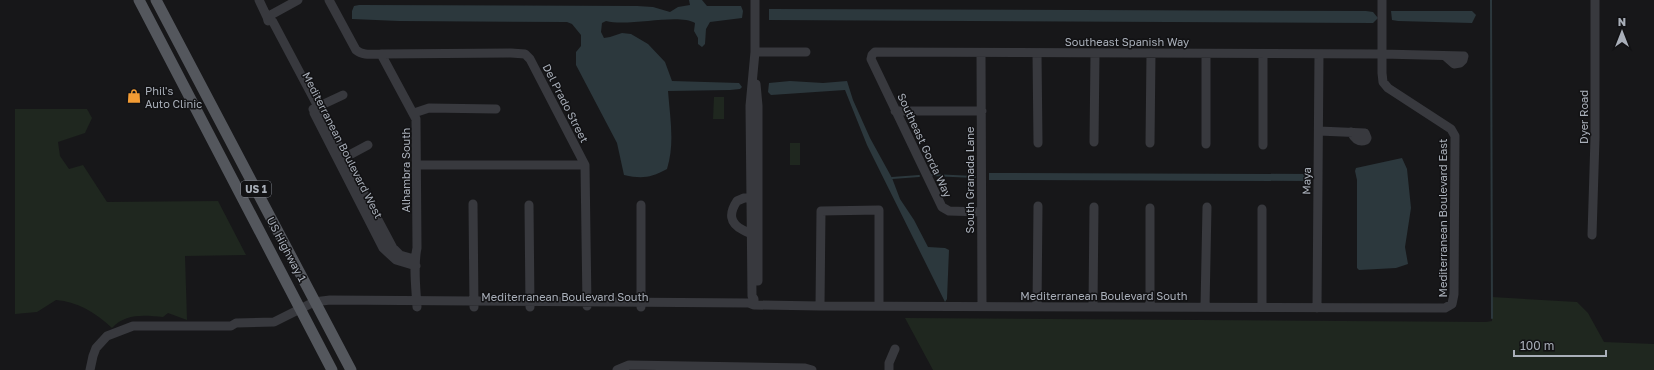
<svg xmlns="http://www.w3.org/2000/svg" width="1654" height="370" font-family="'Golos Text',sans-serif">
<rect width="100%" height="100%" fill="#171719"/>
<path fill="#1f271f" d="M714 97H724V119H713Z
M15 109H87L92 118 85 133 58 142 60 156 69 169 83 165 107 202 218 201 246 255 185 256 187 320 168 313 163 317C145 315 125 313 112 328 95 312 78 302 56 300L37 312 15 314Z
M790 143H800V165H790Z
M1492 297 1577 302 1588 313 1604 342 1654 344V370H933L905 318 1486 322 1492 321Z"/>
<path fill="#2c383d" d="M689 0H702L707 6H741L743 11 742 18 710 22 706 29 705 44 702 47 698 44V38L694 31 695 23C678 13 629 27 606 21L602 23 601 32 604 38 610 37 622 33 631 34 648 44 665 62 672 81 739 83 742 87 740 89 730 90 668 91C670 118 675 143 667 169 650 178 642 179 624 175L617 143 576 65V52L581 46V35L572 24 567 22 399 21 352 19V11L354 6 359 5 637 6 653 7 670 12 678 7 690 5Z
M769 9 1366 11 1373 12 1378 18 1373 23 769 20Z
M1391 11H1472L1476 15 1472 23 1398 21 1392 20Z
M790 81 823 83 847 81 853 100 870 138 892 178 900 199 914 220 928 247 945 248 949 250 947 299 945 302 867 145 845 90 771 95 768 92 769 83Z
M1402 158 1407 169 1411 208 1405 247 1408 264 1396 268 1359 270 1357 268V180L1355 171 1356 168Z
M989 173 1311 174 1312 181 989 180Z"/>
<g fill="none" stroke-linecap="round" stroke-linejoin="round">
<path stroke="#2c383d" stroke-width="2" d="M1491 0 1492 318
M931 175 975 177
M892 178 919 176"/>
<path stroke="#38393e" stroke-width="9" d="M259 0 267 17 268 21
M329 0 356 50C363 56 372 54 381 54L416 119 417 248C413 266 416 288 417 307
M267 17 273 22 393 248 400 255 414 259 411 263
M267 17 298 0
M755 52H806
M981 53 982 306
M1037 53 1038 143
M381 54 511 53 525 54 530 59 585 165 587 306
M1206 54V144
M872 55 875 52 1382 54 1464 56 1463 60 1460 63 1454 64 1445 56
M872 55 871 59 942 207 949 211 981 212
M756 84 758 106V281
M313 109 343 95
M895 111H982
M314 113 383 248 396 260 416 266
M414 113 429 108 496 109
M1319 131 1365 133 1367 138 1366 140C1358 143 1354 138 1351 132
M1094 142 1095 54
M1150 143 1151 53
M1263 145V54
M340 160 368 145
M418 165H585
M473 204 474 307
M529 205 530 307
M641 205V307
M755 235C750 234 747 232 743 230 729 223 729 213 737 201L744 198 757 197
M1592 235 1595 138V0
M754 305V299L752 296 750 106 755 52V0
M820 306 821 211 879 210V305
M1093 306 1094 207
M1037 307 1038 206
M1150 307V208
M1205 307 1207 207
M1262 307V209
M1317 308 1319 54
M90 370 93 356 96 348 107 336 133 326H231L236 323 274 322 314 302 330 300 749 303 754 305 820 306 1445 308 1452 304 1454 294 1455 136 1451 129 1388 88 1383 82 1382 73V0
M617 370 629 365 805 368 812 370
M889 370V363L895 349"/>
<path stroke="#54575d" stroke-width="11" d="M139 0 332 370
M156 0 351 370"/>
</g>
<defs>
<symbol id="shop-bare" viewBox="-9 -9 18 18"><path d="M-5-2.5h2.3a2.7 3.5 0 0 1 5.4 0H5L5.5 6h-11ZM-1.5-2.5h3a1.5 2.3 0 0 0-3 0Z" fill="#f39c34" stroke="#121214" stroke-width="2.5" paint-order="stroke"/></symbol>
</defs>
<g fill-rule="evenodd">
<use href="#shop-bare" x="124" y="86" width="20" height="20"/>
</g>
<g text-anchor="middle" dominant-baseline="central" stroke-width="3" stroke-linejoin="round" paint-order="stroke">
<rect fill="#121214" stroke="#7c8088" stroke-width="1" x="241" y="181" width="30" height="16" rx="3"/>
<g font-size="10" font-weight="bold" fill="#a9afb9">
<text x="256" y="189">US 1</text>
</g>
<g font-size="11" fill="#a9afb9" stroke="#121214">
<text x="1127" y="41">Southeast Spanish Way</text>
<text transform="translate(566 103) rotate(63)">Del Prado Street</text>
<text transform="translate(1583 117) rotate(-90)">Dyer Road</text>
<text transform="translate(343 145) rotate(63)">Mediterranean Boulevard West</text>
<text transform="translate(925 145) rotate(65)">Southeast Gorda Way</text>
<text transform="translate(405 170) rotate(-90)">Alhambra South</text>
<text transform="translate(969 180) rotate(-90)">South Granada Lane</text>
<text transform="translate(1306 181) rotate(-89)">Maya</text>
<text transform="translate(1442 218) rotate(-90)">Mediterranean Boulevard East</text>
<text transform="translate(287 249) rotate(62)">US Highway 1</text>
<text x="1104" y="295">Mediterranean Boulevard South</text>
<text x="565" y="296">Mediterranean Boulevard South</text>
</g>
<g font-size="11" fill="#a9afb9" stroke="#121214" text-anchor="start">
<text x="145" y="90">Phil's<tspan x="145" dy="13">Auto Clinic</tspan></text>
</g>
</g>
<g transform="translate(1622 32)" stroke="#121214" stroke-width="3" paint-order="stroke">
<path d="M0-3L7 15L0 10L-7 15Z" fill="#a9afb9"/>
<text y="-6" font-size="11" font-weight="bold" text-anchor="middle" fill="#a9afb9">N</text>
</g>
<path d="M1514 350v6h92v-6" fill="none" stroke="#a9afb9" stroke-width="2"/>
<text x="1520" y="350" font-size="12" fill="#a9afb9" stroke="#121214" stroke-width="3" paint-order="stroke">100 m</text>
</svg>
